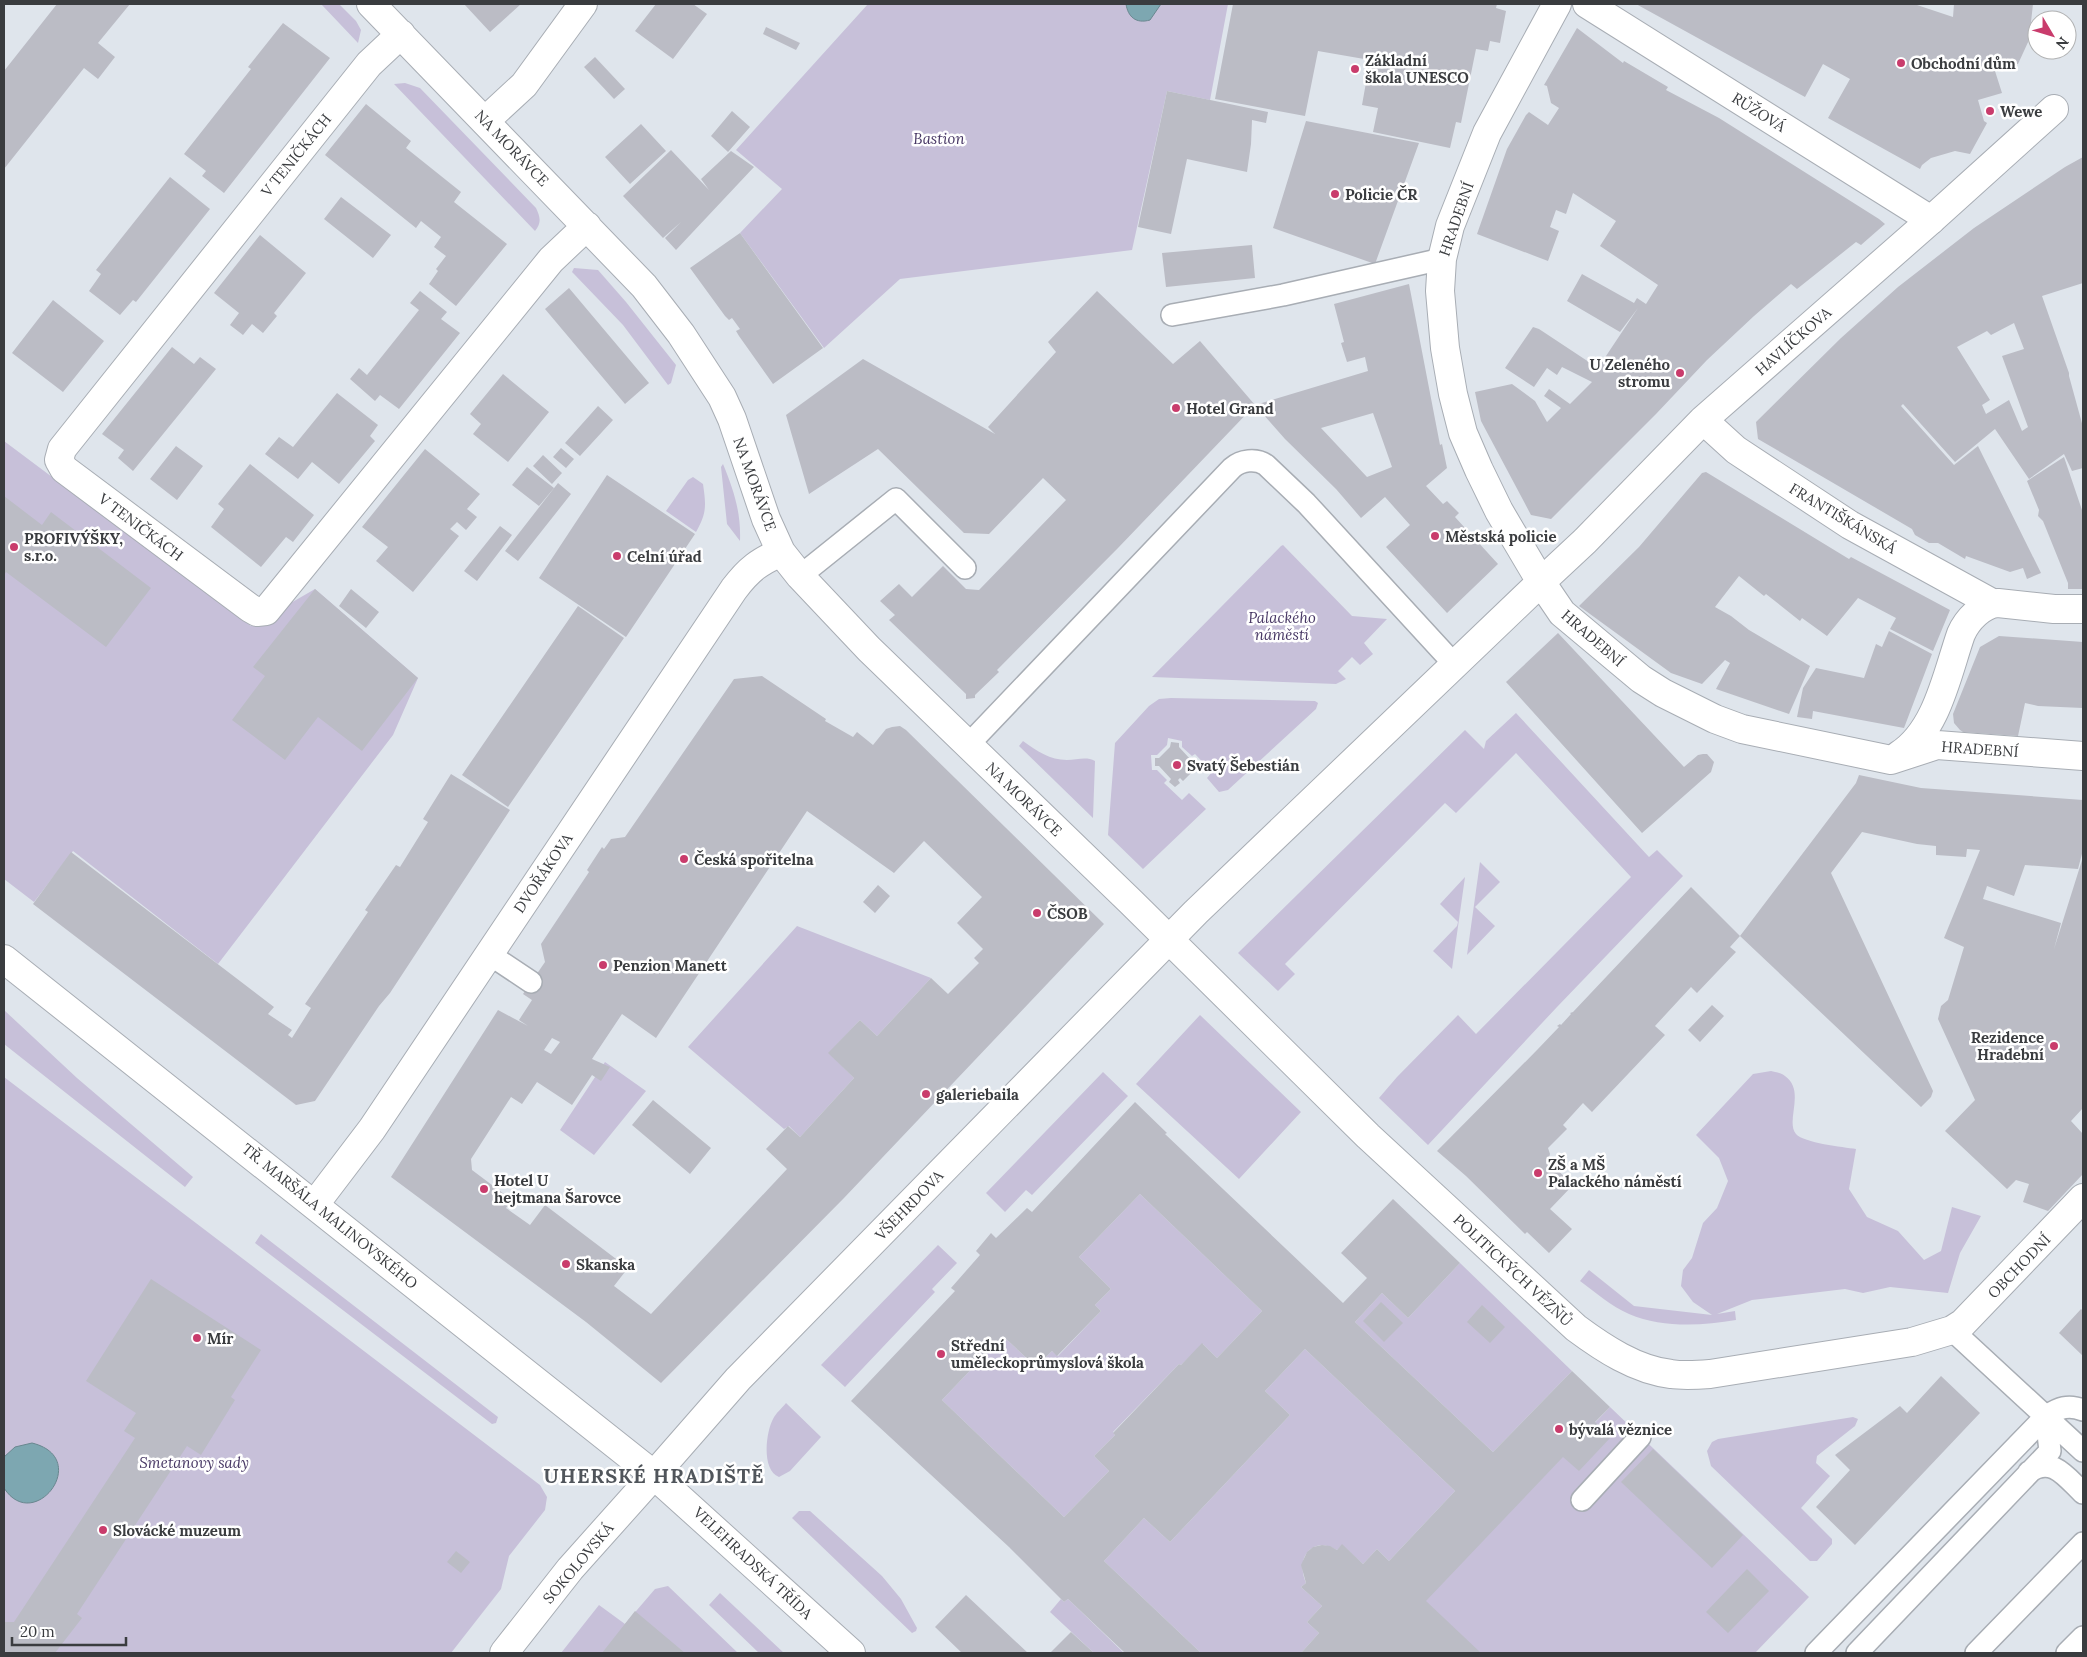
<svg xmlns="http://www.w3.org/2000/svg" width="2087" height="1657" font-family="Lora,serif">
<rect width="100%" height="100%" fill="#dfe5ec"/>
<path fill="#c7c0d9" d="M321 4H339L356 21 361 30 358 43Z
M868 4H1228L1210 100 1167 91 1132 250 900 279 824 348 740 233 782 189 736 150Z
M405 83 420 88 536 208C540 217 542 222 535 231L394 84Z
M574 268 598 270 626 302 676 365 671 383 668 385 623 325 574 274 572 272Z
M4 441 251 626 315 589 418 678 393 735 218 964 73 851 34 902 4 879Z
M723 464C734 491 741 512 740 541L727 524 721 467Z
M693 477 703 484C706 505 707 513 696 532L666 511 688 480Z
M1283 545 1352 616 1387 619 1364 643 1373 654 1360 665 1352 657 1338 671 1346 679 1336 684 1152 677 1281 546Z
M1171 698 1315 701 1318 703 1316 709 1228 790 1219 792 1207 778 1212 772 1195 754 1192 756 1182 747V741L1168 738 1167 745 1157 755H1151L1152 770H1157L1167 780 1164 783 1182 800 1189 793 1206 809 1143 869 1108 835 1115 743 1149 706 1159 699Z
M1516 713 1649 857 1657 850 1683 876 1557 1007 1428 1145 1379 1098 1397 1077 1458 1015 1476 1034 1631 877 1516 753 1456 813 1445 803 1285 964 1295 974 1278 991 1238 953 1465 730 1484 749 1486 741Z
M1023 741C1037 751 1050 760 1067 760 1077 760 1086 756 1095 761L1093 818 1019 746Z
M1480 862 1500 882 1475 907 1495 926 1467 955Z
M1465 877 1452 969 1433 951 1457 926 1458 922 1440 904Z
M797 926 931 978 877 1036 860 1020 829 1053 854 1078 800 1137 789 1126 784 1129 688 1047Z
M4 1010 77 1078 193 1177 185 1187 4 1044Z
M1200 1015 1301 1112 1239 1179 1136 1084Z
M605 1062 646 1091 594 1155 560 1130Z
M1771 1071C1775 1072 1782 1073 1785 1076 1806 1091 1785 1121 1796 1134 1804 1143 1843 1147 1856 1149L1849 1189 1867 1217 1898 1231 1924 1260 1941 1251 1952 1207 1981 1216 1960 1253 1948 1293 1890 1287 1863 1293 1845 1289 1752 1300 1717 1314 1735 1311 1736 1320C1701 1326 1662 1328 1629 1314 1611 1306 1596 1293 1580 1281L1589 1270 1634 1306 1712 1315 1693 1302 1681 1286 1683 1270 1692 1258 1703 1223 1717 1208 1728 1181 1719 1158 1696 1135 1753 1074Z
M1103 1072 1128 1096 1032 1195 1026 1190 1005 1212 986 1193Z
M4 1077 540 1485 547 1497 545 1510 509 1556 501 1589 451 1653H4Z
M1140 1194 1262 1311 1217 1358 1203 1344 1181 1365 1179 1364 1113 1432 1115 1435 1094 1456 1109 1471 1064 1517 942 1400 1003 1336 1036 1367 1052 1351 1058 1356 1101 1311 1095 1305 1111 1289 1079 1257Z
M261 1234 498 1417 496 1423 492 1424 255 1243Z
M938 1245 957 1263 932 1289 935 1292 845 1387 821 1365Z
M1460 1263 1572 1371 1493 1452 1355 1322 1382 1293 1408 1318Z
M1305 1349 1455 1491 1389 1561 1377 1549 1363 1564 1342 1545 1337 1550C1312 1535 1295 1558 1306 1583L1301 1587 1322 1606 1307 1622 1319 1633 1301 1653H1201L1104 1561 1144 1518 1170 1542 1290 1415 1265 1391Z
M786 1403 821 1437 790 1471 779 1477C761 1470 766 1432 773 1419 776 1413 782 1408 786 1403Z
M1610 1407 1809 1597 1755 1653H1375Z
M1853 1417 1858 1419 1855 1426 1817 1456 1816 1463 1830 1476 1801 1508 1832 1539V1544L1817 1561H1810L1711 1466 1707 1451 1712 1442 1718 1439Z
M799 1511H810L882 1576 901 1599 917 1628 916 1631 912 1633 792 1518Z
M668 1586 738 1653H561L599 1605 625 1624 655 1589Z
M720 1593 784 1653H759L709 1605Z
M1061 1599 1064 1602 1068 1599 1124 1653H1094L1050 1612Z"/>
<path fill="#7da7b1" stroke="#69878f" d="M1126 4H1161L1150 20C1136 24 1128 17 1126 4Z
M32 1443C93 1458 34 1535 4 1488V1457L15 1447Z"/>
<path fill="#bbbcc5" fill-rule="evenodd" d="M57 4H130L98 43 115 57 98 79 84 68 4 169V71Z
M464 4H521L490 32Z
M656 4H693L707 14 673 59 635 31Z
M1233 4H1497L1496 8 1506 11 1500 43 1490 41 1488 51 1476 49 1461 123 1456 122 1450 148 1373 132 1378 108 1362 105 1370 60 1318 51 1305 116 1215 99Z
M1636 4H1914L1953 17 1954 4H2033L2029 40 2018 64 1997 68 1995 71 2002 93 1978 100 1984 121 1987 123 1970 154 1955 151 1931 158 1922 165 1920 169 1828 118 1850 79 1823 64 1805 97Z
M283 23 330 58 224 193 202 176 206 171 184 154 251 69 248 67Z
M766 27 800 43 796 50 763 34Z
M1577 28 1623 63 1624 61 1668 87 1666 90 1719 118 1879 219 1885 224 1861 245 1856 242 1797 289 1791 284 1754 316 1707 360 1656 414 1551 519 1531 515 1481 421 1475 392 1512 384 1535 401 1547 422 1561 408 1544 396 1549 389 1570 404 1592 382 1562 367 1557 375 1547 368 1534 387 1505 368 1533 327 1539 329 1598 368 1638 308 1620 332 1567 301 1582 274 1634 303 1637 298 1646 304 1658 285 1600 246 1616 221 1573 193 1566 214 1556 210 1550 227 1559 231 1548 261 1477 234 1507 149 1526 115 1529 112 1548 125 1559 108 1551 103 1547 86 1544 85Z
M595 57 625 89 614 99 584 67Z
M1167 91 1268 112 1266 123 1252 120 1251 144 1247 172 1187 159 1171 234 1138 227Z
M366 104 411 141 406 148 461 192 454 202 507 244 456 306 429 284 438 271 436 269 446 256 434 247 441 237 421 221 416 228 325 155Z
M732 111 750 127 728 152 711 136Z
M1306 121 1419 143 1375 264 1273 228Z
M641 124 666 151 630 184 605 157Z
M671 150 709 190 701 179 731 151 754 167 676 250 665 238 681 222 663 238 623 196Z
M2083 157V283L2042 296 2069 373V376L2083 427V468L2072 471 2064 454 2029 479 1995 429 1955 462 1903 404 1901 406 1954 465 1978 446 2041 573 2027 579 2023 568 2010 572 1966 556 1965 559 1938 543H1929L1915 535 1912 529 1758 439 1756 422 1841 338 1898 287 1974 228 2065 167ZM2014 323 2024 349 2002 356 2028 427 2022 431 2009 400 1986 414 1982 405 1990 400 1957 347 1987 331 1991 335Z
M170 177 210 209 136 302 133 300 120 315 89 291 101 274 96 270Z
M341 197 391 235 373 258 324 219Z
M740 233 823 348 773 384 739 336 736 331 740 329 732 318 729 320 725 316 690 268Z
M260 235 306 273 274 313 277 316 263 333 252 324 243 335 230 325 239 313 214 293Z
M1252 245 1255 278 1166 287 1162 253Z
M1409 284 1440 445 1442 444 1447 468 1426 486 1443 504 1447 501 1459 513 1455 517 1498 564 1447 613 1386 547 1410 525 1385 497 1361 518 1336 489 1285 439 1255 405 1368 371 1365 357 1347 362 1341 343 1344 342 1334 304ZM1373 413 1392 467 1367 477 1321 428Z
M569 288 649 383 625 404 545 309Z
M420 291 447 312 441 319 460 333 399 409 380 395 375 401 350 379 359 368 367 375 419 310 410 303Z
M1097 291 1173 364 1200 341 1255 405 1118 548 997 670 999 672 975 695V698L966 699V694L889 620 895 615 880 601 899 584 912 597 943 566 966 589 979 590 1066 500 1043 478 989 534 964 533 878 449 809 494 786 415 863 359 995 434 988 427 1056 352 1048 342Z
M53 300 104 341 63 392 12 353Z
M172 347 194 364 200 357 216 369 133 471 118 458 124 450 102 434Z
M503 374 549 412 508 462 473 434 481 424 470 414Z
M337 393 378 425 370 436 375 441 339 484 312 462 298 479 265 454 279 437 293 447Z
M598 406 613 420 580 456 565 443Z
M176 446 203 466 177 500 150 479Z
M561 448 574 459 566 468 553 457Z
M425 449 480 494 467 509 477 517 466 530 457 522 450 529 459 536 413 592 376 561 388 547 362 527Z
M543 455 562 473 552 484 533 466Z
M2064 457 2083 513V589H2068V583L2043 521 2038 516 2039 510 2027 481Z
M250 464 314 515 293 542 286 537 261 567 211 527 224 509 218 504Z
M527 467 554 488 539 506 512 485Z
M1706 472 1849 559 1851 557 1950 610 1933 651 1890 629 1896 618 1858 598 1827 636 1802 618 1800 621 1766 594 1764 596 1739 576 1715 607 1731 616 1749 630 1810 666 1789 714 1716 689 1730 663 1725 660 1702 684 1671 673 1579 606 1639 547 1702 473Z
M607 475 695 534 626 637 539 578Z
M558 483 571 494 518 561 505 551Z
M4 496 42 525 51 512 151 588 106 647 6 572 4 575Z
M500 526 512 535 477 581 464 571Z
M315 589 418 678 362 751 318 717 285 760 232 720 265 676 253 667Z
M351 589 379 612 366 628 339 606Z
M578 606 624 638 508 807 462 775Z
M1889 631 1932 654 1904 728 1813 711 1812 719 1797 717 1803 688 1816 668 1864 678 1876 644 1882 647Z
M1558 633 1684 767 1698 755 1703 754H1707L1714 762 1711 772 1642 833 1506 682Z
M1999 636 2083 642V708L2038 706 2025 703 2018 736 1963 732 1960 730 1954 723 1953 714 1980 647Z
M762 676 826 719 825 721 853 737 857 732 873 745 886 729 892 727 900 726 906 730 1104 924 844 1198 661 1383 586 1322 391 1177 498 1010 528 1026 519 1020 532 1000 523 994 545 962 541 944 589 872 587 870 602 847 604 849 611 839 625 837 734 679ZM807 811 894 873 924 841 982 897 957 923 983 949 974 958 979 963 948 994 931 978 877 1036 860 1020 828 1053 854 1078 800 1137 788 1126 766 1149 787 1169 651 1314 614 1286 628 1268 545 1205 530 1225 506 1208 512 1200 472 1170 471 1159 511 1097 522 1104 537 1082 572 1105 592 1075 601 1081 610 1067 592 1059 622 1014 656 1038ZM552 1038 560 1042 551 1054 544 1050Z
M1171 742 1179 743V747L1191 760 1194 758 1199 763 1194 768 1192 767 1190 769 1192 772 1183 781 1180 778 1178 780 1180 783 1175 787 1169 782 1171 779 1159 766H1155V758H1159L1170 747Z
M451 774 510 810 390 993 379 1006 315 1101 296 1105 33 904 71 852 274 1007 268 1014 292 1030 288 1035 292 1038 311 1008 305 1004 368 912 365 910 396 865 400 867 428 822 423 819Z
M1859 775 1921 788 2083 800V850L2078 869 2025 865 2014 896 1987 886 1983 899 2061 923 2054 949 2083 857V1108L2071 1121 2083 1134V1174L2048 1211 2023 1202 2029 1184 2016 1180 2007 1189 1945 1131 1975 1100 1938 1019 1941 1006 1948 1000 1964 947 1944 938 1980 850 1967 849 1966 857 1936 855V846L1917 844 1862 832 1831 873 1933 1091 1931 1097 1921 1107 1740 936 1856 783Z
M878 885 890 896 875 913 863 902Z
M1691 887 1740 936 1730 947 1736 952 1697 993 1691 987 1655 1026 1665 1035 1592 1112 1583 1103 1563 1125 1567 1129 1548 1148 1550 1154 1548 1161 1573 1185 1550 1209 1572 1229 1549 1253 1527 1232 1525 1234 1466 1176 1437 1151 1537 1050 1559 1027 1557 1026 1560 1024 1561 1025 1571 1014 1570 1013 1573 1012Z
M1712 1005 1724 1016 1700 1042 1688 1030Z
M653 1100 711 1148 690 1174 632 1125Z
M1135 1102 1167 1133 1165 1134 1343 1303 1367 1278 1341 1253 1393 1199 1460 1263 1408 1318 1382 1293 1355 1322 1493 1452 1572 1371 1610 1407 1595 1422 1611 1437 1579 1471 1563 1457 1426 1601 1481 1653H1301L1319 1633 1307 1622 1322 1606 1301 1587 1306 1583 1301 1565 1307 1552 1313 1547 1322 1545 1330 1546 1337 1550 1342 1544 1363 1564 1377 1549 1389 1561 1455 1491 1305 1349 1265 1391 1290 1415 1170 1542 1144 1518 1104 1561 1201 1653H1125L1068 1599 1064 1602 1009 1547 851 1401 955 1291 951 1288 980 1255 976 1251 991 1233 996 1238 1027 1208 1032 1212ZM1140 1194 1262 1311 1217 1358 1202 1343 1181 1365 1179 1364 1113 1433 1115 1435 1094 1456 1109 1471 1064 1517 942 1400 1003 1336 1036 1367 1052 1351 1057 1356 1101 1311 1095 1305 1111 1289 1079 1257Z
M151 1279 261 1350 231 1397 235 1400 201 1455 187 1446 77 1614 82 1618 55 1653H4V1622H14L135 1438 124 1431 136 1413 86 1381Z
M1381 1302 1403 1323 1384 1342 1363 1321Z
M1482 1305 1505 1327 1490 1343 1467 1322Z
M2081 1309 2083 1311V1356L2059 1333Z
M1941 1376 1980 1413 1855 1545 1816 1507 1850 1470 1835 1455 1900 1406 1907 1413Z
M1653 1449 1743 1535 1712 1568 1621 1482Z
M456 1551 470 1562 461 1573 447 1562Z
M1747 1569 1769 1591 1728 1633 1706 1612Z
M966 1595 1028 1653H962L935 1627Z
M635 1611 685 1653H602Z
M1071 1632 1094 1653H1050Z"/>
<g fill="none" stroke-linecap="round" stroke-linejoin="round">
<defs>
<path id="service" d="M1172 315 1283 295 1442 259
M800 576 896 499 965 568
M968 745 1232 468C1241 460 1256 458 1266 465L1306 503 1454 664
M489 954 531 982
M1952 1330 2083 1451
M2029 1472C2052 1455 2067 1478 2083 1493
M1582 1500 1640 1437
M1816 1653 2046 1416C2059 1408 2068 1404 2083 1410
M1857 1653 2050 1451 2046 1416
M1976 1653 2083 1543
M2067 1653 2083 1637"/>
<path id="pedestrian" d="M1703 420 1736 450 1850 525 1992 603
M1541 582 1585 541 1703 420 1931 220 2054 109"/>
<path id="minor" d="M371 4 644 286 681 334 722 397 732 419 766 519 781 552 800 576 869 649 1131 902 1368 1136 1576 1328C1603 1348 1636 1370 1671 1374 1684 1376 1697 1375 1710 1374L1912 1342 1952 1330 1963 1323 2083 1198
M1557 4 1487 133 1450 226 1442 259 1440 291 1445 348 1453 394 1463 433 1479 470 1499 511 1541 582 1562 613 1641 679 1663 693 1715 719 1742 729 1891 760 1937 745 2083 756
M1587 4 1931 220
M401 34 369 64 62 449 59 460 64 469 250 608 257 612 266 611 551 260 587 226
M485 121 524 85 583 4
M1899 755C1937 731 1947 674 1961 634 1967 620 1982 604 1998 603L2054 609H2083
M315 1204 372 1129 734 589C749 569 759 562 781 552
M654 1475 738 1379 1140 969 1196 912 1541 582"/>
<path id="secondary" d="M504 1653 570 1569 654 1475"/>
<path id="primary" d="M4 959 654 1475 851 1653"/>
</defs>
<use href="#service" stroke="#a8adb4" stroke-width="24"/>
<use href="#pedestrian" stroke="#a8adb4" stroke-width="30"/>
<use href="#minor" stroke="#a8adb4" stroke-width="30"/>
<use href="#secondary" stroke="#a8adb4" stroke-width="30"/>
<use href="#primary" stroke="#a8adb4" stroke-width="30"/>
<use href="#service" stroke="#fff" stroke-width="21"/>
<use href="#pedestrian" stroke="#fff" stroke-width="28"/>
<use href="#minor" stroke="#fff" stroke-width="28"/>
<use href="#secondary" stroke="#fff" stroke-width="28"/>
<use href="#primary" stroke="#fff" stroke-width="28"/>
</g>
<g fill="#c93c6c" stroke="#fff" stroke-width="2">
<circle cx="1901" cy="63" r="5"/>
<circle cx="1355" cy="69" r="5"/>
<circle cx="1990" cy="111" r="5"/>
<circle cx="1335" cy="194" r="5"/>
<circle cx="1680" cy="373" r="5"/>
<circle cx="1176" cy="408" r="5"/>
<circle cx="1435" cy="536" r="5"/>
<circle cx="14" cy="547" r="5"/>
<circle cx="617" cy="556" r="5"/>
<circle cx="1177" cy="765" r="5"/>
<circle cx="684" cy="859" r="5"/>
<circle cx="1037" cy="913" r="5"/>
<circle cx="603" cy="965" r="5"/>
<circle cx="2054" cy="1046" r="5"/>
<circle cx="926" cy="1094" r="5"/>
<circle cx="1538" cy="1173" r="5"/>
<circle cx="484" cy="1189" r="5"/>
<circle cx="566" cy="1264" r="5"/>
<circle cx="197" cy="1338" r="5"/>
<circle cx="941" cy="1354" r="5"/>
<circle cx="1559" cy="1429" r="5"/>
<circle cx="103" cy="1530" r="5"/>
</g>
<g text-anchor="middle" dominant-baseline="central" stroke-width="5" stroke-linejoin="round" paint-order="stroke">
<g font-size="15" font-weight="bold" fill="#3a3c3f" stroke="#fff" text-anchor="start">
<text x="1365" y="60">Základní<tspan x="1365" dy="17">škola UNESCO</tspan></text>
<text x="1911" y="63">Obchodní dům</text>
<text x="2000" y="111">Wewe</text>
<text x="1345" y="194">Policie ČR</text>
<text x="1670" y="364" text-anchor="end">U Zeleného<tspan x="1670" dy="17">stromu</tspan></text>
<text x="1186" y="408">Hotel Grand</text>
<text x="1445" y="536">Městská policie</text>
<text x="24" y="538">PROFIVÝŠKY,<tspan x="24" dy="17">s.r.o.</tspan></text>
<text x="627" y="556">Celní úřad</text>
<text x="1187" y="765">Svatý Šebestián</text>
<text x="694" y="859">Česká spořitelna</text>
<text x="1047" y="913">ČSOB</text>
<text x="613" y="965">Penzion Manett</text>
<text x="2044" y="1037" text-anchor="end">Rezidence<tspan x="2044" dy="17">Hradební</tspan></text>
<text x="936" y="1094">galeriebaila</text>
<text x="1548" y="1164">ZŠ a MŠ<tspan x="1548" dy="17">Palackého náměstí</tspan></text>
<text x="494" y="1180">Hotel U<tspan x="494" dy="17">hejtmana Šarovce</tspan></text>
<text x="576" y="1264">Skanska</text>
<text x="207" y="1338">Mír</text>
<text x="951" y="1345">Střední<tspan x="951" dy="17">uměleckoprůmyslová škola</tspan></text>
<text x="1569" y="1429">bývalá věznice</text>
<text x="113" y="1530">Slovácké muzeum</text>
</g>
<g font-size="15" fill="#3a3c3f" stroke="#fff">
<text transform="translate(1759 112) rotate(32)">RŮŽOVÁ</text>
<text transform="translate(512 148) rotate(46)">NA MORÁVCE</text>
<text transform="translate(296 155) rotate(-51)">V TENIČKÁCH</text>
<text transform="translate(1456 219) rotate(-71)">HRADEBNÍ</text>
<text transform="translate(1793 341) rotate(-41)">HAVLÍČKOVA</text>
<text transform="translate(755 484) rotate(70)">NA MORÁVCE</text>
<text transform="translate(1843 518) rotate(31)">FRANTIŠKÁNSKÁ</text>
<text transform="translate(141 527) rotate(37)">V TENIČKÁCH</text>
<text transform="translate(1593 638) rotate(41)">HRADEBNÍ</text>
<text transform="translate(1980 749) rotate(4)">HRADEBNÍ</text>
<text transform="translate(1024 799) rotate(44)">NA MORÁVCE</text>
<text transform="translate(543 873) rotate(-56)">DVOŘÁKOVA</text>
<text transform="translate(909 1205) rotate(-46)">VŠEHRDOVA</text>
<text transform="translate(330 1216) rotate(39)">TŘ. MARŠÁLA MALINOVSKÉHO</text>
<text transform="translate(2019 1266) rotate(-46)">OBCHODNÍ</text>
<text transform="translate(1513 1270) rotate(43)">POLITICKÝCH VĚZŇŮ</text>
<text transform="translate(578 1563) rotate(-50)">SOKOLOVSKÁ</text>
<text transform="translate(753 1563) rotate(43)">VELEHRADSKÁ TŘÍDA</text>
</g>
<g font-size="15" font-style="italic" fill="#473764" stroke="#fff">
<text x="939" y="138">Bastion</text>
<text x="1282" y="617">Palackého<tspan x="1282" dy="17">náměstí</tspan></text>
<text x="194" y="1462">Smetanovy sady</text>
</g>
<g font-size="20" font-weight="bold" letter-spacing="1" fill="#50555b" stroke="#fff">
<text x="654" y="1475">UHERSKÉ HRADIŠTĚ</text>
</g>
</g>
<rect width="2087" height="1657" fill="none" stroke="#3a3c3f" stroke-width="10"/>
<g transform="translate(2052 35) rotate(128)"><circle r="24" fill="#ffffff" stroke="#b0b1b2"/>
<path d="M0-4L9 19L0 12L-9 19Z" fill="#c93c6c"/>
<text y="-8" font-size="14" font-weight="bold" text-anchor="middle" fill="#3a3c3f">N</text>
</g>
<path d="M12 1637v8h114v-8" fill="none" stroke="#3a3c3f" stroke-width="2.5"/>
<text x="20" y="1637" font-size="15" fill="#3a3c3f" stroke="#ffffff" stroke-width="4" paint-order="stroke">20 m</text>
</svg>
